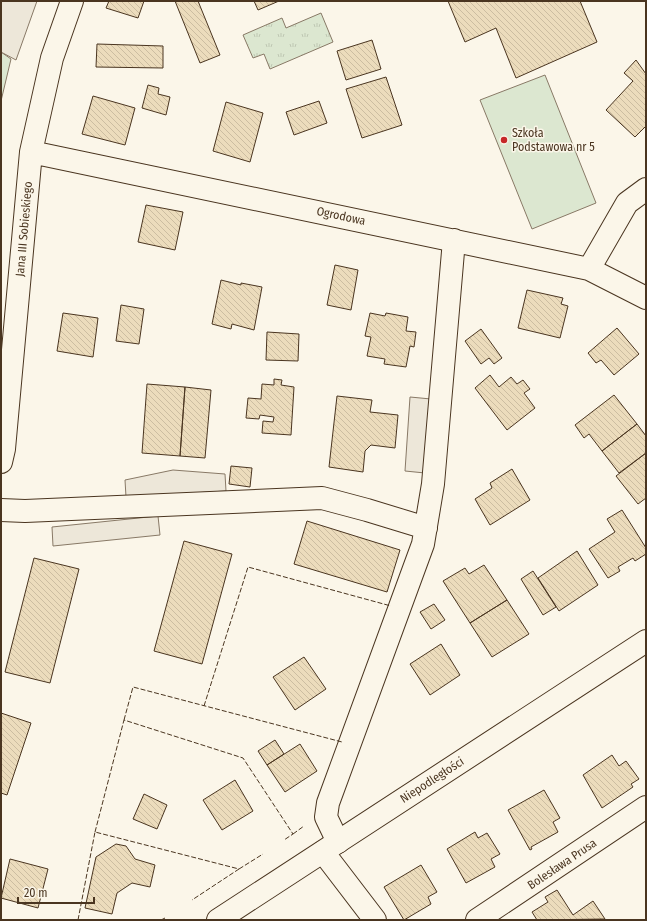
<svg xmlns="http://www.w3.org/2000/svg" width="647" height="921" font-family="'Fira Sans Condensed',sans-serif">
<defs>
<pattern id="park-tufts" width="24" height="20" patternUnits="userSpaceOnUse"><rect width="24" height="20" fill="#dce7d0"/><path d="M3 7l-1-3M5 7V3M7 7l1-3M15 17l-1-3M17 17v-4M19 17l1-3" fill="none" stroke="#bec7b2"/></pattern>
<pattern id="building-back-hatch" width="6" height="6" patternUnits="userSpaceOnUse"><rect width="6" height="6" fill="#ecdcbc"/><path d="M-1 5l2 2M0 0l6 6M5-1l2 2" fill="none" stroke="#ccbda1"/></pattern>
</defs>
<rect width="100%" height="100%" fill="#fbf6e9"/>
<path fill="#dce7d0" stroke="#887966" d="M1 52 11 59 1 101Z
M545 75 596 203 532 229 480 100Z"/>
<path fill="url(#park-tufts)" stroke="#887966" d="M321 13 333 42 270 69 264 54 253 58 243 35 282 18 286 28Z"/>
<path fill="#ede7d9" stroke="#887966" d="M1 1H37L16 60 1 52Z
M410 397 431 399 425 473 405 471Z
M173 470 225 474 226 491 126 497 125 480Z
M158 516 160 535 53 546 52 527Z"/>
<path fill="url(#building-back-hatch)" stroke="#4a3520" d="M109 1H144L138 18 106 8Z
M175 1H198L220 55 200 63Z
M254 1H279L258 10Z
M448 1H580L597 42 516 78 496 28 465 42Z
M372 40 381 69 346 80 337 51Z
M97 44 163 46V68L96 67Z
M636 60 646 74V126L635 137 606 110 633 81 624 73Z
M386 77 402 125 362 138 346 89Z
M148 85 159 88 158 94 170 97 166 115 142 108Z
M93 96 135 108 125 145 82 134Z
M319 101 327 123 294 135 286 112Z
M226 102 263 113 250 162 213 151Z
M146 205 183 212 175 250 138 242Z
M335 265 358 270 351 310 327 305Z
M221 280 241 285V283L262 287 254 330 232 324 231 329 212 324Z
M527 290 563 298 561 304 568 306 560 338 518 328Z
M121 305 144 309 139 344 116 341Z
M63 313 98 318 93 357 57 351Z
M370 313 385 316 386 313 408 317 406 331 416 332 414 347 410 346 406 367 384 364 385 359 367 356 371 337 365 336Z
M617 328 639 354 614 375 601 360 596 363 588 353Z
M481 329 502 358 494 364 489 358 481 364 465 341Z
M267 332 299 334 298 361 266 360Z
M490 375 499 387 511 377 517 384 523 380 530 389 524 393 535 408 507 430 475 388Z
M274 379 282 380 281 385 294 387 291 435 262 433 263 421 273 422 274 417 260 415 259 419 246 418 248 398 261 399 262 384 274 385Z
M147 384 185 387 180 456 142 453Z
M185 387 211 390 205 458 180 456Z
M614 395 637 424 602 451 589 434 584 438 575 425Z
M337 396 372 400 370 412 398 415 395 448 371 445 365 451 363 472 329 467Z
M637 424 646 436V453L619 473 602 451Z
M646 453V498L638 504 616 476Z
M231 466 252 468 250 487 229 484Z
M512 469 530 500 490 525 475 499 492 488 490 483Z
M622 510 646 548V554L635 561 633 558 618 567 620 571 608 578 589 549 615 532 607 519Z
M307 521 400 550 387 592 294 564Z
M184 541 232 554 202 664 154 651Z
M577 551 598 585 559 611 538 578Z
M34 558 79 569 50 683 5 672Z
M484 565 507 600 470 623 443 581 465 568 469 574Z
M533 571 556 607 543 615 521 579Z
M507 600 529 634 492 657 470 623Z
M434 604 445 620 431 629 420 612Z
M441 644 460 675 430 695 410 664Z
M304 657 326 689 295 710 273 677Z
M1 713 31 723 7 795 1 793Z
M275 740 284 754 267 765 258 751Z
M300 744 317 771 285 792 267 765Z
M612 755 619 766 626 761 639 779 631 784 633 787 602 808 583 775Z
M235 780 253 811 222 830 203 800Z
M544 790 560 818 553 822 558 832 531 847 532 849 530 850 508 810Z
M144 794 167 805 157 829 133 819Z
M475 832 478 838 487 833 500 854 491 859 495 867 466 883 447 849Z
M116 844 126 846 135 859 155 865 150 887 132 883 117 893 112 914 85 908 96 857Z
M10 859 48 869 38 908 1 898Z
M421 865 437 892 428 897 431 904 404 920 384 887Z
M557 890 573 915 593 901 605 919 537 920 532 912 548 902 545 897Z"/>
<g fill="none" stroke-linecap="round" stroke-linejoin="round">
<defs>
<path id="street" d="M31 152 589 269 646 298
M589 269 627 203 646 189
M1 462 4 449 31 152 52 58 72 1
M1 510 25 511 322 498 367 510 426 528
M338 842 326 817 328 803 423 544 433 484 454 240
M323 852 375 920
M477 920 646 807"/>
<path id="secondary" d="M218 920 646 641"/>
</defs>
<use href="#street" stroke="#4a3520" stroke-width="24"/>
<use href="#secondary" stroke="#4a3520" stroke-width="24"/>
<use href="#street" stroke="#fbf6e9" stroke-width="22"/>
<use href="#secondary" stroke="#fbf6e9" stroke-width="22"/>
<path stroke="#4a3520" stroke-width="1" stroke-dasharray="5 2" stroke-linecap="butt" d="M204 706 248 567 391 606
M124 720 133 687 342 742
M95 832 124 720 243 758 293 834 284 840
M293 834 304 826
M239 869 263 854
M78 920 95 832 239 869 192 900
M161 920 165 918"/>
</g>
<circle fill="#c62828" stroke="#fbf6e9" stroke-width="1.5" cx="504" cy="140" r="4"/>
<g text-anchor="middle" dominant-baseline="central" stroke-width="3" stroke-linejoin="round" paint-order="stroke">
<g font-size="12" fill="#4a3520" stroke="#fbf6e9" text-anchor="start">
<text x="512" y="133">Szkoła<tspan x="512" dy="14">Podstawowa nr 5</tspan></text>
</g>
<g font-size="12" fill="#4a3520" stroke="#fbf6e9">
<text transform="translate(341 216) rotate(12)">Ogrodowa</text>
<text transform="translate(24 229) rotate(-85)">Jana III Sobieskiego</text>
<text transform="translate(432 780) rotate(-33)">Niepodległości</text>
<text transform="translate(562 864) rotate(-34)">Bolesława Prusa</text>
</g>
</g>
<rect width="647" height="921" fill="none" stroke="#4a3520" stroke-width="4"/>
<path d="M18 897v6h76v-6" fill="none" stroke="#4a3520" stroke-width="2"/>
<text x="24" y="897" font-size="12" fill="#4a3520" stroke="#fbf6e9" stroke-width="3" paint-order="stroke">20 m</text>
</svg>
